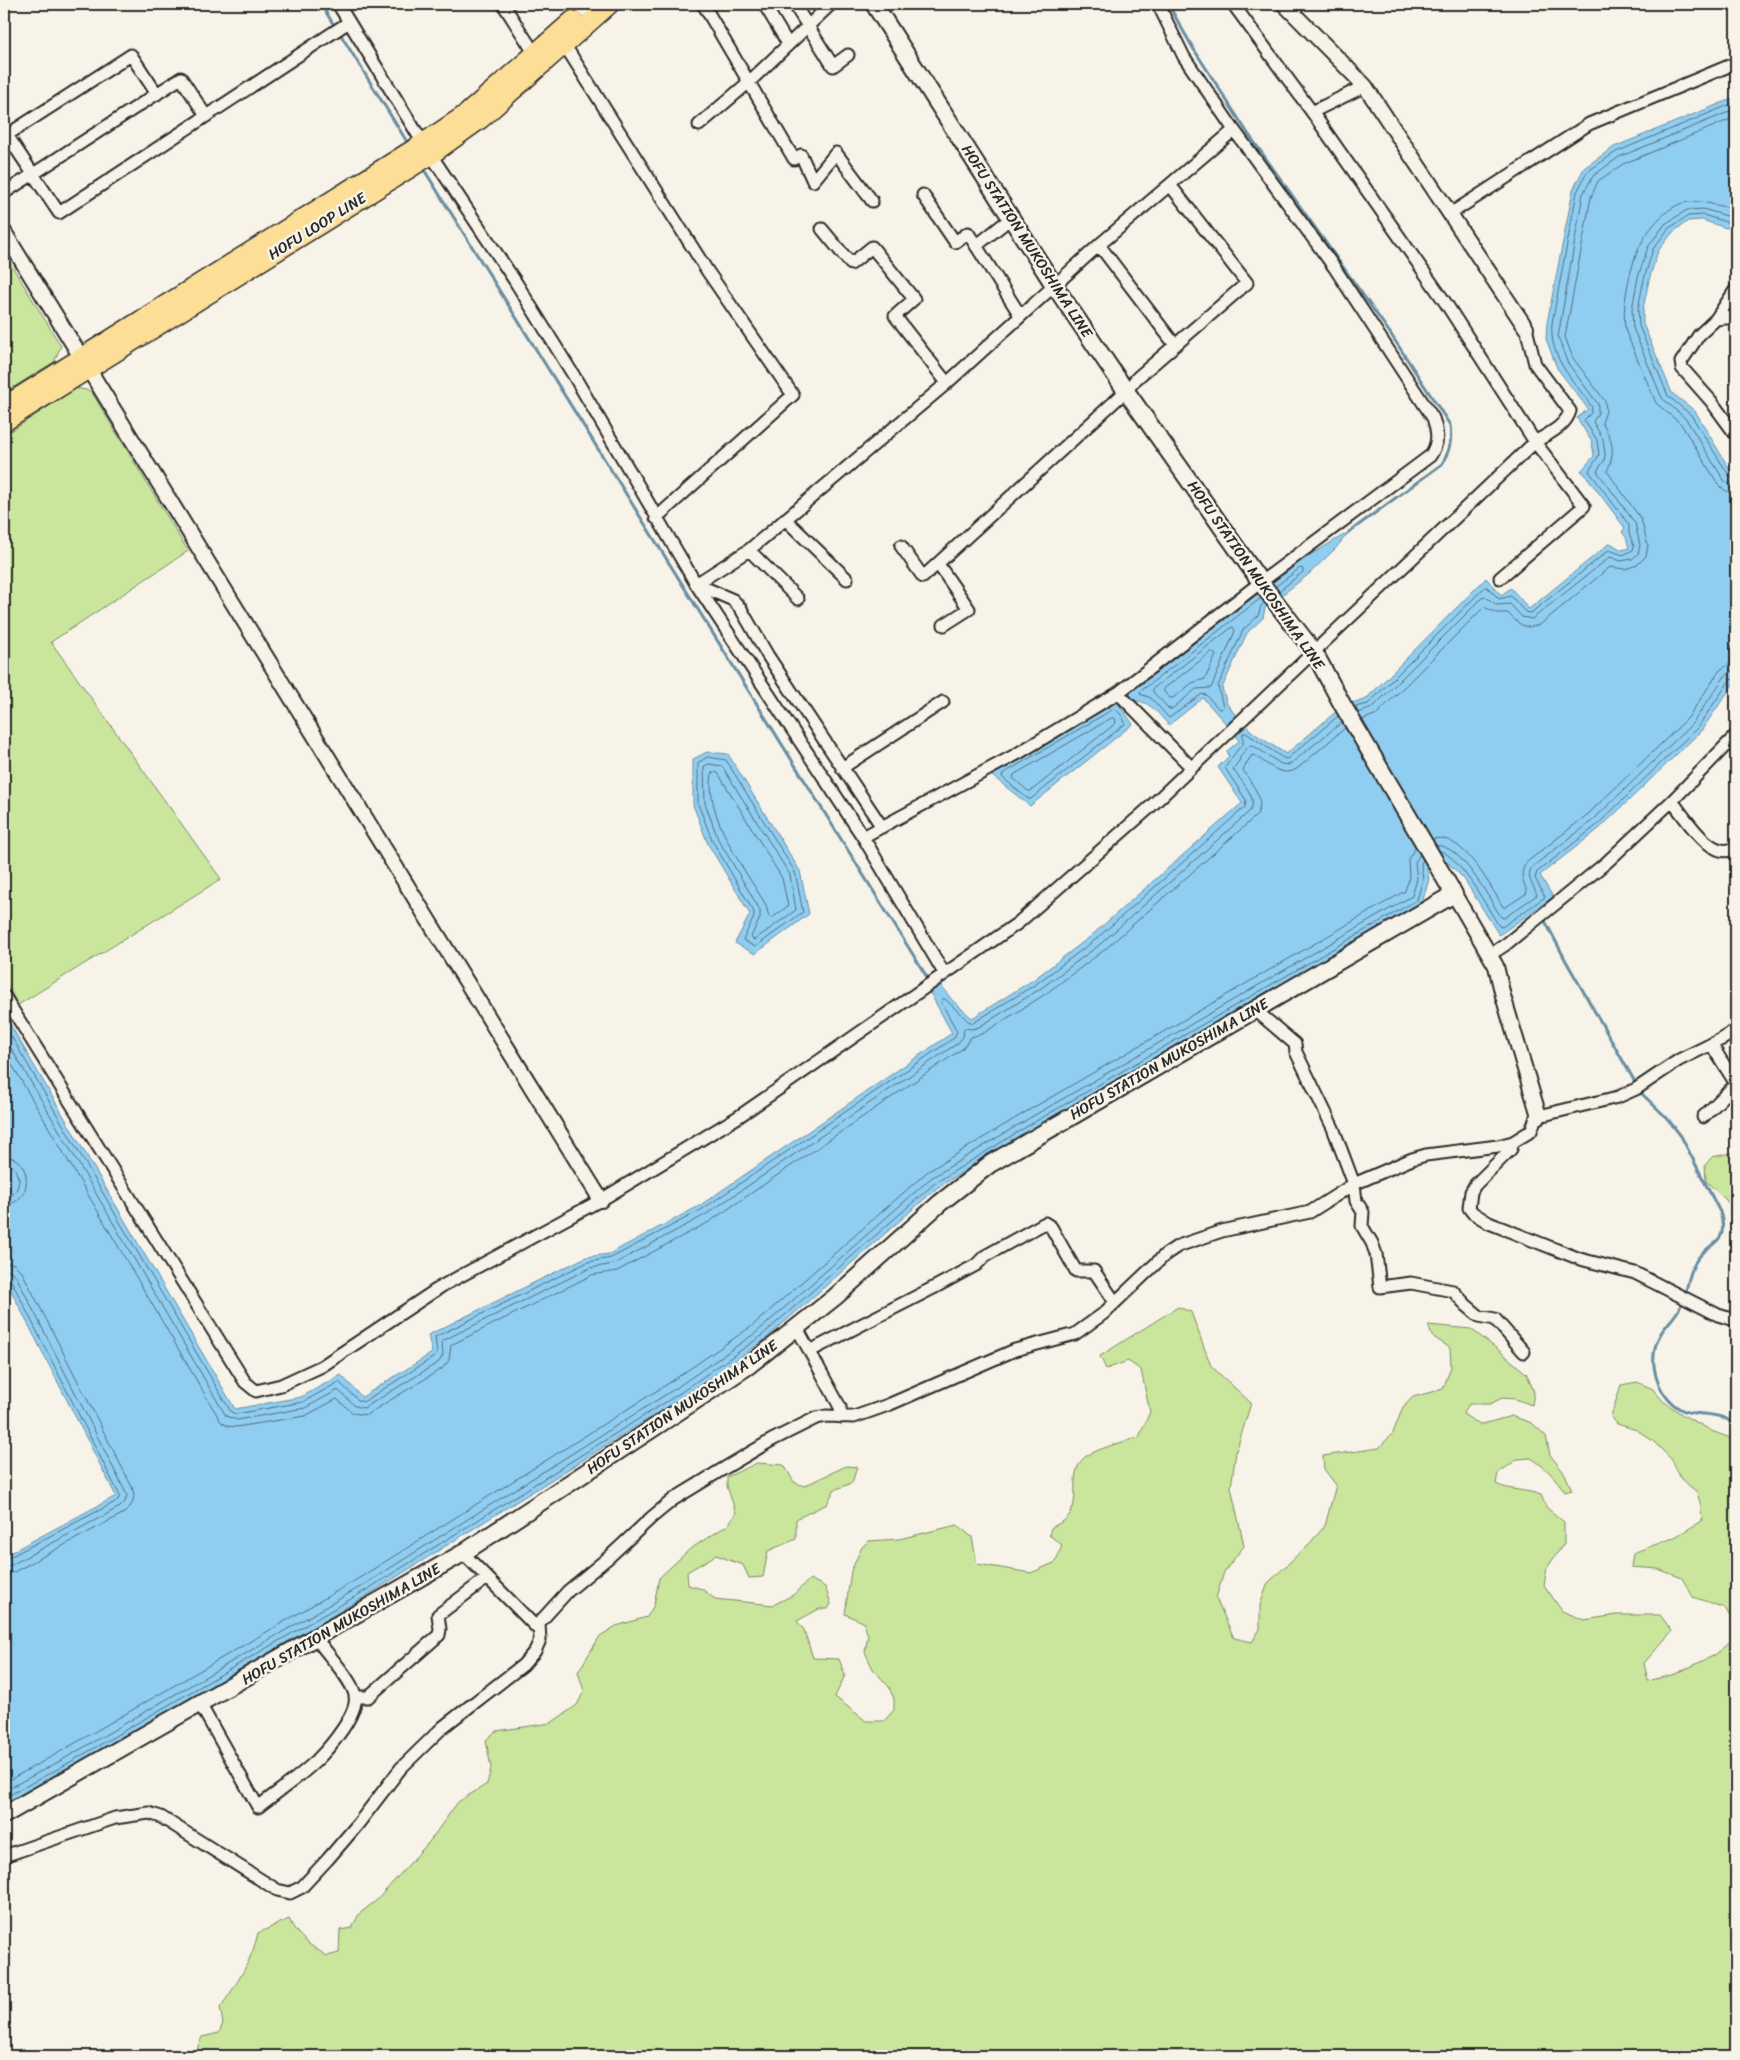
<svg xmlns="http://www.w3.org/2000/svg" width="1740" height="2060" font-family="Sriracha,sans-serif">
<rect width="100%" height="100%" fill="#f7f3e8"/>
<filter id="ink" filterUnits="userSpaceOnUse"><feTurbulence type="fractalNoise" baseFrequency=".02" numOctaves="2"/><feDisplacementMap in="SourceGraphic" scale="10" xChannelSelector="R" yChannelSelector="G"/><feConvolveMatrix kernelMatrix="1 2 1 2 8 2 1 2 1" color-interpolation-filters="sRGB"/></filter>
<g filter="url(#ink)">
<path fill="#cae69d" stroke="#7a8864" d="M4 253 61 346 54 362 4 393Z
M76 388 91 391 188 551 51 642 221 879 18 1005 4 979V436Z
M1736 1152V1213L1726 1200 1706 1181 1705 1165 1712 1157Z
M1178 1307 1191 1312 1211 1366 1251 1403 1236 1452 1231 1487 1244 1546 1224 1572 1216 1598 1234 1638 1252 1642 1260 1629V1605L1268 1583 1309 1544 1325 1526 1336 1485 1324 1469 1323 1456 1379 1448 1393 1433 1403 1407 1413 1397 1443 1389 1451 1367 1450 1348 1432 1336 1428 1325 1471 1329 1501 1352 1527 1374 1534 1392 1532 1405 1515 1399 1502 1398 1490 1404H1469L1463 1414 1480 1425 1511 1416 1532 1423 1546 1436 1550 1455 1565 1474 1572 1490 1565 1492C1556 1478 1545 1467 1531 1458L1518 1459 1498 1473 1496 1484C1510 1491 1525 1489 1541 1495L1546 1507 1564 1522V1543L1547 1568 1544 1585 1562 1611 1584 1620 1617 1615H1660L1672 1631 1644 1663 1648 1681 1675 1674 1715 1655 1736 1636V2056H194L202 2037 219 2033 223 2023 220 2008C236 1985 252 1961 258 1933L289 1919C297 1937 311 1946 327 1956L339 1953 340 1930 352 1928 359 1914 377 1900 429 1842 458 1802 487 1784 491 1768 486 1740 496 1731 551 1723 577 1705 584 1691 578 1672 600 1636 616 1626 647 1617 654 1605 659 1578 690 1549 728 1525 736 1513 727 1486V1477L757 1463 784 1465 794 1482 804 1486 846 1466 857 1467 852 1483 834 1490 827 1504 796 1519V1539L768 1551 763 1577 749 1578 743 1565 716 1555 687 1572 688 1585 702 1589 715 1599 773 1605 793 1595 810 1579 825 1587 831 1604 828 1609H819L797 1621 804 1630 813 1658 839 1659 845 1675 835 1697 866 1721H884L894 1710V1699L889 1687 873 1669 865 1652 868 1635 863 1622 845 1614 851 1571 862 1547 869 1541 899 1539 957 1525 972 1537 977 1564 1031 1573 1056 1562 1062 1545 1049 1535 1051 1528C1055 1525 1064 1522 1067 1518 1083 1501 1066 1473 1085 1457 1096 1449 1126 1441 1139 1437L1150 1412 1141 1370 1128 1361 1106 1369 1100 1356Z
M1637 1382 1653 1389 1663 1401 1683 1415 1714 1432 1736 1440V1627L1725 1608 1693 1597 1682 1578 1658 1569 1631 1567 1633 1553 1673 1538 1702 1521 1701 1506 1697 1492 1681 1479 1672 1460 1653 1441 1637 1430 1617 1424 1611 1416 1621 1385Z"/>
<path fill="#90cef1" stroke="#688da2" d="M1736 97V226L1726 228 1702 220 1688 221 1673 232 1658 251 1649 280 1643 309V324L1672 393 1695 411 1736 480V680L1701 731 1599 829 1540 875 1553 897 1499 935 1464 879 1441 856 1426 863 1429 879 1422 903 1033 1129 937 1188 763 1341 680 1399 366 1596 67 1770 4 1804V1556L116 1496 4 1277V1193L8 1179 4 1171V1014L235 1409 301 1397 341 1375 362 1397 432 1353 428 1335 586 1257 609 1254 699 1206 952 1033 929 991 939 983 952 1000 972 1018 1033 980 1091 936 1242 803 1218 767 1229 756 1227 751 1239 741 1235 734 1245 725 1255 734 1286 754 1345 704 1365 700 1486 578 1501 595 1511 588 1529 609 1610 543 1622 550 1629 548 1626 537 1622 532 1625 528 1584 473 1581 471 1594 456 1592 442 1577 418 1588 409 1557 368 1546 339 1547 323 1573 190 1584 168 1614 147Z
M1349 532 1335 549 1309 574 1265 608 1263 618 1247 633 1222 688 1227 704 1237 717 1227 725 1203 698 1169 725C1157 713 1149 699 1131 701L1127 695 1300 561Z
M1117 702 1133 724 1030 806 991 775Z
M707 752 728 754 800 871 809 914 755 954 735 943 750 914 708 844 693 805V759Z"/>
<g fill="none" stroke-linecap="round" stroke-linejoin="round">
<path stroke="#536c7a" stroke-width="1" d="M1736 208C1718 208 1702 198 1683 203 1666 208 1650 227 1642 242 1631 261 1620 310 1626 332L1656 403 1681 424 1720 487 1728 492 1736 494
M1736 215 1727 216 1703 209 1687 210 1665 224 1648 247 1638 277 1632 309 1633 328 1662 398 1686 419 1725 482 1736 486
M1736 221 1726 222 1703 215 1688 216 1669 228 1653 249 1644 279 1638 309 1639 326 1668 396 1691 415 1730 477 1736 480
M1275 587 1300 568 1303 569V572L1279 591
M1261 598 1141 691 1140 694 1151 698 1169 718 1202 694 1206 695 1219 709H1222L1223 707 1218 686 1243 630 1258 616 1261 606 1264 602
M1233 627 1235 631 1211 688 1196 689 1172 709H1169L1153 692V689Z
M1212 652 1216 655 1205 679 1192 683 1173 698H1170L1164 692V689Z
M1355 707 1368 704 1485 587H1487L1499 599 1511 596 1525 612 1531 613 1609 550 1623 555 1633 550 1634 546 1629 533V525L1589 471 1599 455 1597 440 1584 420 1591 413 1592 407C1573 379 1549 359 1552 323L1577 192 1587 172 1616 152 1736 102
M1114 709C1119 710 1125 720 1125 724L1031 799H1028L1002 777 1003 774Z
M1358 713 1372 708 1484 596 1497 605 1510 604 1522 617 1532 619 1610 557 1621 561 1632 559 1638 554 1640 545 1635 523 1597 471 1604 461 1605 454 1603 439 1593 422 1598 413V404L1567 362 1558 337 1583 194 1593 176 1619 157 1736 109
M1112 718H1115L1116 723 1031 791H1028L1013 778 1014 775Z
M1362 720 1377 714 1484 607 1497 613H1508C1518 624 1527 632 1542 623L1610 567 1625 569 1637 565 1646 556 1648 546 1641 519 1607 471C1616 452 1613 441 1602 423L1606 411 1605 401 1573 358 1565 337 1591 197 1598 181 1623 164 1736 117
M708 757 726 760 795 872 803 912 755 947 743 940 754 917V912L713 842 698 804V763Z
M709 764 722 766 790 875 796 910 754 940 751 937 760 918V910L718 839 705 803 704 767Z
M712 772 718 773 782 878 788 906 772 918 769 917 766 905C744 868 704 817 712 772Z
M1433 839C1461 830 1491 887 1503 907H1506L1527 893C1524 881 1518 874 1527 862L1587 815 1687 719 1720 670 1728 665 1736 664
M1436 846C1459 841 1490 900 1501 917L1504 918 1537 895C1534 885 1525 878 1532 867L1592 821 1692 724 1725 676 1730 672 1736 671
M1440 851C1458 854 1489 910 1499 926L1502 927 1545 897 1535 878 1537 872 1596 826 1697 728 1730 680 1736 678
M4 1024 231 1412 236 1414 303 1402 339 1382 358 1400 363 1402 434 1357 437 1353 435 1337 588 1262 611 1258 701 1210 954 1038 957 1031 941 1002 942 999H945L968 1021 973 1023 1036 984 1095 940 1245 807 1246 800 1225 768C1231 759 1235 752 1243 744V733H1246L1283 758 1287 759 1338 716
M4 1036 226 1416 237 1420 305 1408 338 1390 355 1406 364 1408 439 1362 443 1355 442 1341 590 1268 614 1264 705 1215 958 1043 963 1037 964 1028 972 1029 979 1027 1040 989 1098 946 1250 811C1259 797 1240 781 1233 769L1239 761 1241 755 1249 746 1252 745 1281 764 1289 765 1342 722
M4 1051 221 1422 228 1426 236 1427 305 1416 337 1399 353 1413 366 1415 443 1368 449 1360 451 1345 592 1275 617 1271 709 1222 962 1049 971 1037 982 1034 1044 995 1103 951 1256 816C1267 798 1251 785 1243 770L1251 756 1254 755C1268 764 1282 779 1298 768L1345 728
M4 1156C34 1157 34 1204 4 1205
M4 1163 14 1167 19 1179C18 1189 15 1197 4 1198
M4 1262 14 1264 22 1272 132 1487C136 1497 133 1506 124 1513L14 1572 4 1574
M4 1270 11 1271 16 1276 127 1495 125 1502 120 1507 11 1565 4 1567
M4 1276 11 1280 120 1496 117 1501 4 1560
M4 1783 58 1753 356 1580 669 1383 752 1326 927 1172 1024 1113 1405 891 1409 879 1408 859 1416 847
M4 1791 62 1760 360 1587 673 1390 757 1332 931 1178 1028 1119 1412 896 1417 879 1415 862 1420 854
M4 1798 65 1765 363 1592 677 1395 760 1337 935 1183 1031 1124 1417 900 1423 879 1421 864 1423 859"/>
<path stroke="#688da2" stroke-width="3" d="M321 4 335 27
M1168 4 1193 48 1247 132 1390 333 1450 425C1452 441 1450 450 1442 464L1349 532
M339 32 409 145
M423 168 930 982
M1543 917 1566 961 1635 1082 1641 1093 1666 1117 1681 1136 1720 1212C1730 1246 1709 1240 1696 1261 1687 1275 1688 1293 1680 1307 1675 1318 1665 1325 1660 1335 1649 1354 1653 1382 1668 1399 1686 1420 1704 1410 1724 1418 1728 1419 1733 1424 1736 1427"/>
<defs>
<path id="minor" d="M338 4 423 143 515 281 574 376 696 584 863 837 944 973
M503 4 535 54
M580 4 584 11
M703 4 794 159 801 155 813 181 836 153 872 201
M764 4 788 44
M794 4 833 66 848 55
M1233 4 1312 112 1445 302 1535 442 1584 506 1500 578
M564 44 708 272 793 395 656 518
M157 94 131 55 7 135 59 213 349 22
M1312 112 1365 86
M699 125 749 82 831 4
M4 193 181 78 206 116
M923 195 955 242 968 233 1020 315
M1450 214 1589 124 1736 63
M822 229 851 264 872 247 914 299 895 316 947 383
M1099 245 1175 345
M976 246 1011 218
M1736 289 1716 319 1699 335 1681 362 1682 368 1711 401 1736 435
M1716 319 1736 317
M785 519 847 579
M901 546 923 577 1126 391 1137 378 1247 283 1170 185
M749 550 798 599
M938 564 969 609 944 625
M696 584 749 550 947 383 1099 245 1234 130
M696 584 733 600 741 609 768 656 882 827
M1118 693 1191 767
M842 768 943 702
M1672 801C1685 817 1713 864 1736 847
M863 837 1017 754 1118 693 1261 582 1430 456C1439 443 1438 433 1433 418L1334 267 1234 130 1184 57 1158 4
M1491 954 1505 945 1607 862 1672 801 1736 735
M4 996 245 1382 256 1391 281 1385 322 1366 442 1286 601 1200 738 1117 1018 923 1148 809 1535 442C1548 434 1566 426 1570 411L1535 364 1526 328
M1254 1009 1295 1044 1296 1052 1333 1128 1354 1184 1356 1201 1363 1212 1362 1226 1372 1243 1376 1254 1380 1287 1411 1283 1453 1291 1466 1305 1479 1316 1495 1319 1524 1352
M1703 1117 1736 1084 1711 1044
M1513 1142 1511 1149 1475 1185 1471 1192 1469 1208 1473 1213 1489 1223 1580 1259 1635 1273 1718 1315 1731 1319H1736
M797 1328 840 1407 841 1417
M810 1351 937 1286 976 1265 985 1256 1045 1223 1051 1227 1076 1271H1094L1115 1302
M463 1553 538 1629
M355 1697H368L439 1635 440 1629 438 1615 487 1578
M200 1704 258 1807C277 1792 300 1777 318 1759 330 1747 359 1713 355 1695 351 1678 326 1653 316 1638
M4 1856 115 1818 149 1813 161 1817 277 1890 290 1893 302 1887 328 1859 358 1824 401 1768 443 1727 523 1665 535 1651 540 1640 539 1623 568 1591 609 1557 652 1517 674 1499 718 1472 772 1440 816 1418 826 1416 854 1417 888 1405 1015 1350 1075 1334 1103 1314 1166 1254 1178 1246 1222 1231 1310 1212 1354 1184 1412 1159 1426 1155 1498 1146 1513 1142 1531 1131 1535 1120 1539 1116 1618 1097 1636 1089 1679 1060 1724 1038 1736 1029"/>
<path id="tertiary" d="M1284 4 1365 86 1526 328
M4 232 601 1200
M1454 894 1496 966 1503 996 1539 1116"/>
<path id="secondary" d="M4 1815 463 1553 748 1366 835 1297 940 1203 990 1164 1454 894 1342 704 1314 652 1264 587 1126 391 1054 285 874 4"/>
<path id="primary" d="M4 406 423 143 466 114 573 20
M4 422 431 155 481 119 610 4"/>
</defs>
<use href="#minor" stroke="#2b2b2b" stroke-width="15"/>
<use href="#tertiary" stroke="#2b2b2b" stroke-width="18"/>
<use href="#secondary" stroke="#2b2b2b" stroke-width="20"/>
<use href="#primary" stroke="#2b2b2b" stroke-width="21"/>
<use href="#minor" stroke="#f7f3e8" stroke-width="11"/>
<use href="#tertiary" stroke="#f7f3e8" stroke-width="14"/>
<use href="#secondary" stroke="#f7f3e8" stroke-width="16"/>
<use href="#primary" stroke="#fcde96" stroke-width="18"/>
</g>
</g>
<g text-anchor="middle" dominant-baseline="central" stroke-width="5" stroke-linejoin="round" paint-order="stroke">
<g font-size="15" fill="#2b2b2b" stroke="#f7f3e8">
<text transform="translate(317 226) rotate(-32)">HOFU LOOP LINE</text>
<text transform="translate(1027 241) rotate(57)">HOFU STATION MUKOSHIMA LINE</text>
<text transform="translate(1256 575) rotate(55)">HOFU STATION MUKOSHIMA LINE</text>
<text transform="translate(1169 1059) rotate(-30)">HOFU STATION MUKOSHIMA LINE</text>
<text transform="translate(682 1407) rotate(-34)">HOFU STATION MUKOSHIMA LINE</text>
<text transform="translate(341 1624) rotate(-30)">HOFU STATION MUKOSHIMA LINE</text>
</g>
</g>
<rect width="1740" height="2060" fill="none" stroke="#f7f3e8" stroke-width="20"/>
<rect x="10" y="10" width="1720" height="2040" fill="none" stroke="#2b2b2b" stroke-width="2" filter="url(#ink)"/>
</svg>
